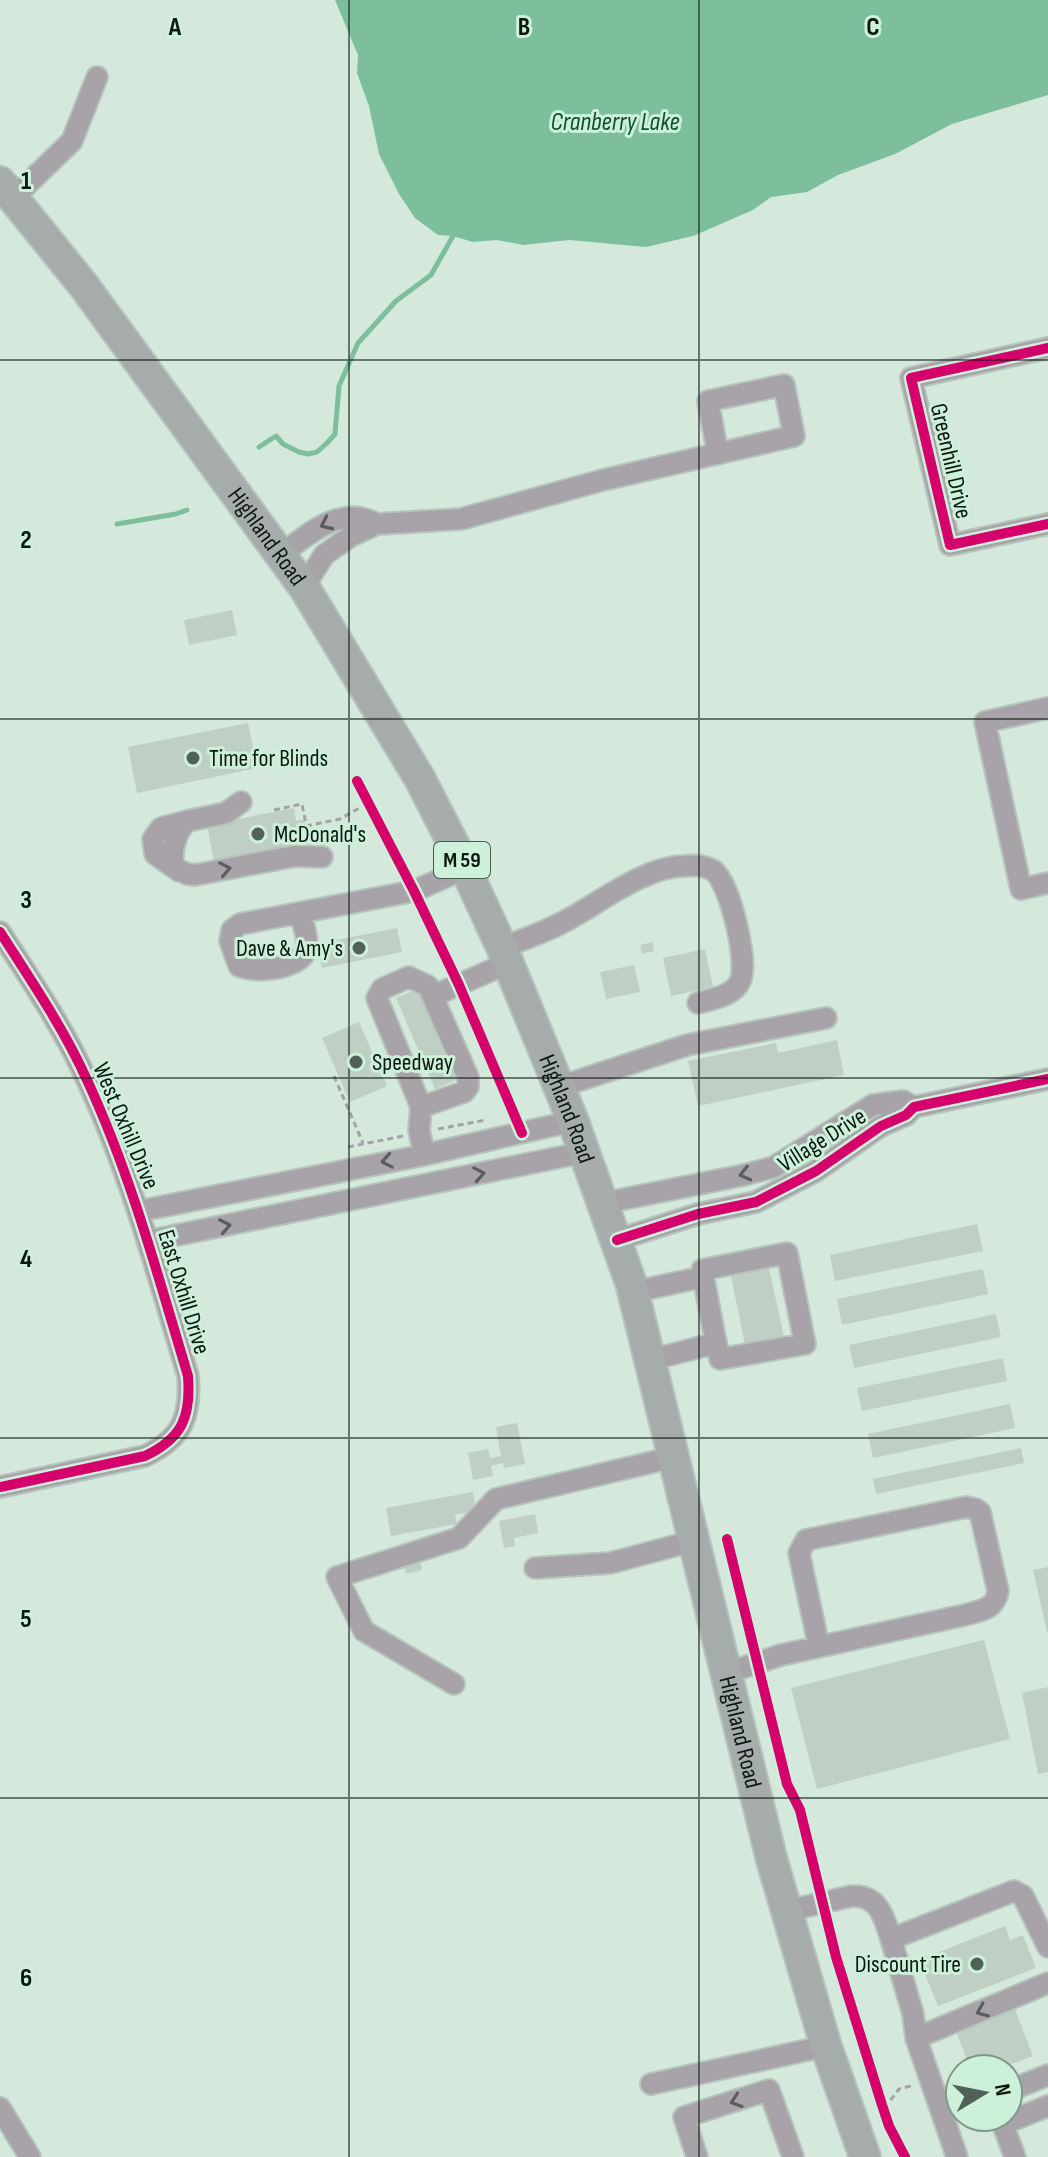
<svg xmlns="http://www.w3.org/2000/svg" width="1048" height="2157" font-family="'Sofia Sans Condensed',sans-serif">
<rect width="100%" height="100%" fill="#d4e8dc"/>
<path fill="#7dbf9c" d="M335 0H1048V95L952 124 895 154 838 175 807 192 771 197 753 210 693 236 646 247 569 240 524 245 497 240 473 242 453 236 438 235 415 218 399 194 379 154 369 106 357 73 358 55Z"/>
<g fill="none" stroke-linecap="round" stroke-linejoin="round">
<path stroke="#7dbf9c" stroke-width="5" d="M259 447 276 436 283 444 299 452 308 454 317 452 327 443 335 434 339 386 358 343 396 301 431 275 453 236
M117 524 176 514 187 510"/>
</g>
<path fill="#bfcfc5" d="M232 610 237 635 189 645 184 620Z
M248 723 257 768 137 793 128 747Z
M294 808 296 821 304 819 308 843 276 849 277 853 214 862 207 825Z
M397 928 402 952 322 968 317 944Z
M653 942 654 951 642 954 640 945Z
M705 949 713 987 671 996 663 958Z
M634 965 640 992 606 999 600 972Z
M417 989 456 1080 435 1089 396 998Z
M359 1022 387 1086 350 1102 322 1038Z
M837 1040 844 1075 698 1106 688 1061 776 1043 778 1053Z
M977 1224 983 1251 835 1281 830 1255Z
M769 1268 784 1337 745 1345 731 1276Z
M983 1269 988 1294 842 1325 837 1299Z
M996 1314 1001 1337 854 1368 849 1345Z
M1003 1358 1007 1381 862 1411 857 1388Z
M1010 1404 1015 1428 873 1458 868 1434Z
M517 1423 525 1464 504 1468 503 1463 491 1466 493 1476 473 1480 468 1453 488 1449 490 1458 501 1456 496 1427Z
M1021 1448 1024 1463 876 1494 873 1479Z
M473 1492 476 1511 455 1515 457 1524 391 1536 386 1508Z
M535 1514 538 1533 514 1538 515 1546 504 1548 499 1521Z
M420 1558 422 1570 406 1574 403 1561Z
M1048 1567V1632H1047L1033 1570Z
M984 1640 1010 1739 817 1789 791 1688Z
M1048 1687V1772L1038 1774 1022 1693Z
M1005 1926 1010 1940 1023 1935 1036 1968 938 2006 919 1960Z
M1013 2004 1033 2056 999 2069H971L954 2027Z"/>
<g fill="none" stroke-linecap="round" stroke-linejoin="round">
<defs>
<path id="minor" d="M13 198 72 141 97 77
M1048 348 911 378 950 545 1048 524
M282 554C310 533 341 504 377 524
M304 587 324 555 351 536 377 524 461 519 603 480 794 436 784 385 708 401 718 454
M1048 708 985 722 1021 889 1048 883
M241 802 226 813 187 821C176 832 170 851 174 867L187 874 195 875 295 856 322 857
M179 871 155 854 153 839 161 828 187 821
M300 913C303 924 309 939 306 950 301 969 254 974 239 966L230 941 232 930 240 924 414 891 466 868
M0 932C31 980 64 1029 87 1080 131 1175 158 1276 188 1376 191 1416 183 1438 145 1456L0 1487
M502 948C524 939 548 931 569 919 602 901 646 866 685 866 694 865 706 866 714 871 730 884 749 963 740 981 734 996 712 999 698 1003
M433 996 508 963
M559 1087 687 1045 826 1018
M421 1107 464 1092 468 1087V1077L428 986 409 977 382 989 377 998 421 1107 419 1130 424 1154
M604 1203 744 1175 774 1167 873 1105 903 1101 914 1107
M139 1211 419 1156 573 1121
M617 1240 698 1214 756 1202 816 1171 881 1126 906 1115 914 1107 1048 1079
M148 1241 585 1152
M633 1292 703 1277
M650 1360 716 1343 702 1270 787 1253 805 1344 720 1359 716 1343
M535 1568 610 1563 693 1541
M727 1673 781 1655 965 1615C981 1610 995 1610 998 1591L980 1512 976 1509 966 1507 806 1540 799 1553 819 1647
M454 1684 364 1631 337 1577 459 1538 496 1499 674 1457
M786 1911 852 1896C879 1895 884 1917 891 1939
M916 2038 1048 1983
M651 2084 826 2046
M1008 2091 1048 2075
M0 2108 30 2157
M1000 2117 1015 2157
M1003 2124 1048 2106
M697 2157 684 2117 769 2090 793 2157
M957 2157 916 2038 913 2014 891 1939 1014 1891 1023 1896 1048 1947"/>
<g id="highway">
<path id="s1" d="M0 182 84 286 304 587 420 779 462 861 502 948 573 1121 631 1283 771 1857 826 2046 865 2157"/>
</g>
</defs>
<use href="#minor" stroke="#b6c5bc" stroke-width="24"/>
<use href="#highway" stroke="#b6c5bc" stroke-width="34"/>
<path stroke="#a1a3a4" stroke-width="3" stroke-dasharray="6 4" stroke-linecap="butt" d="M274 810 302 804 309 839
M306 826 340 819 368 803
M334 1076 363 1143
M438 1129 486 1120
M348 1147 403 1136
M882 2105 890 2101 899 2089 911 2086"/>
<use href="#minor" stroke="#a8a2a9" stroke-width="20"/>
<use href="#highway" stroke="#a6acab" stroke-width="30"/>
<defs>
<path id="cycleway" d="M1048 348 911 378 950 545 1048 524
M357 781 414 891 459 985 522 1133
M0 932C31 980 64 1029 87 1080 131 1175 158 1276 188 1376 191 1416 183 1438 145 1456L0 1487
M617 1240 698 1214 756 1202 816 1171 881 1126 906 1115 914 1107 1048 1079
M727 1539 787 1784 800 1810 836 1957 882 2105 889 2126 905 2157"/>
</defs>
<use href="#cycleway" stroke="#ccf0da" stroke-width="15"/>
<use href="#cycleway" stroke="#d6006c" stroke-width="10"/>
</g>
<defs><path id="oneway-chevron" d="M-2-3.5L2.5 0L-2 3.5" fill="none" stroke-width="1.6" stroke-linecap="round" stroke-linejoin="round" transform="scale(2)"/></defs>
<g stroke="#5a5d5d">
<use href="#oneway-chevron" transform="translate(326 524) rotate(155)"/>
<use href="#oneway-chevron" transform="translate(225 869) rotate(-11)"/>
<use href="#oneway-chevron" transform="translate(387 1161) rotate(170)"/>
<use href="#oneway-chevron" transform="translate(479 1174) rotate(-11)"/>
<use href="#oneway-chevron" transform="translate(745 1174) rotate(166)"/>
<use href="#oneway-chevron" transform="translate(225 1226) rotate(-11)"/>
<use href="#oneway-chevron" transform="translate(982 2011) rotate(157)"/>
<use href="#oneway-chevron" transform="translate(736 2101) rotate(162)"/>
</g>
<path fill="none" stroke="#0b1811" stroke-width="2" stroke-opacity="0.55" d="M349 0V2157M699 0V2157M0 360H1048M0 719H1048M0 1078H1048M0 1438H1048M0 1798H1048"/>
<g fill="#516158" stroke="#ccf0da" stroke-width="3">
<circle cx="193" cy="758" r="8"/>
<circle cx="258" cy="834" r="8"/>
<circle cx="359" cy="948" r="8"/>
<circle cx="356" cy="1062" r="8"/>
<circle cx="977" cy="1964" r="8"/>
</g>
<g text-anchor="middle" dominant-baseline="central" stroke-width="6" stroke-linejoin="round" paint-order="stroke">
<rect fill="#ccf0da" stroke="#45594d" stroke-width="2" x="434" y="842" width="56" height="36" rx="6"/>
<g font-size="22" font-weight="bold" fill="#0b1811">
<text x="462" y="860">M 59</text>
</g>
<g font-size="24" fill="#0b1811" stroke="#ccf0da">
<text transform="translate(951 461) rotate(77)">Greenhill Drive</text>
<text stroke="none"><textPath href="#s1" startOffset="444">Highland Road</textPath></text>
<text stroke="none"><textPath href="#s1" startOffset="1092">Highland Road</textPath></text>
<text transform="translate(126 1126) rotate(67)">West Oxhill Drive</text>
<text transform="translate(822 1140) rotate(-32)">Village Drive</text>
<text transform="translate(184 1292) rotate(73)">East Oxhill Drive</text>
<text stroke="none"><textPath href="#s1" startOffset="1740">Highland Road</textPath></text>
</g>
<g font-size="24" fill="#0b1811" stroke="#ccf0da" text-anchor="start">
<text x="209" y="758">Time for Blinds</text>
<text x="274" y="834">McDonald's</text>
<text x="343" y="948" text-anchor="end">Dave &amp; Amy's</text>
<text x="372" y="1062">Speedway</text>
<text x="961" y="1964" text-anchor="end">Discount Tire</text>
</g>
<g font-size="26" font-style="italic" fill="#0d5033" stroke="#ccf0da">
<text x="615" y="122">Cranberry Lake</text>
</g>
</g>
<g font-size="26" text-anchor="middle" font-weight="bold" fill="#0b1811" stroke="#ccf0da" stroke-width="6" stroke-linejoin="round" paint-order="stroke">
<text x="175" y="35">A</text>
<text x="524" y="35">B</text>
<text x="873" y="35">C</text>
<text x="26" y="189">1</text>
<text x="26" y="548">2</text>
<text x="26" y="908">3</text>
<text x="26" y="1267">4</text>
<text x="26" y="1627">5</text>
<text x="26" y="1986">6</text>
</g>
<g transform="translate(984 2093) rotate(80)"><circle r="38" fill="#ccf0da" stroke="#7f9a8a" stroke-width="2"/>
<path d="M0-6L14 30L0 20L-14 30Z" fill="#516158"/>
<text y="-12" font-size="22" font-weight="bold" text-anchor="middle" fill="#0b1811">N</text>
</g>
</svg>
